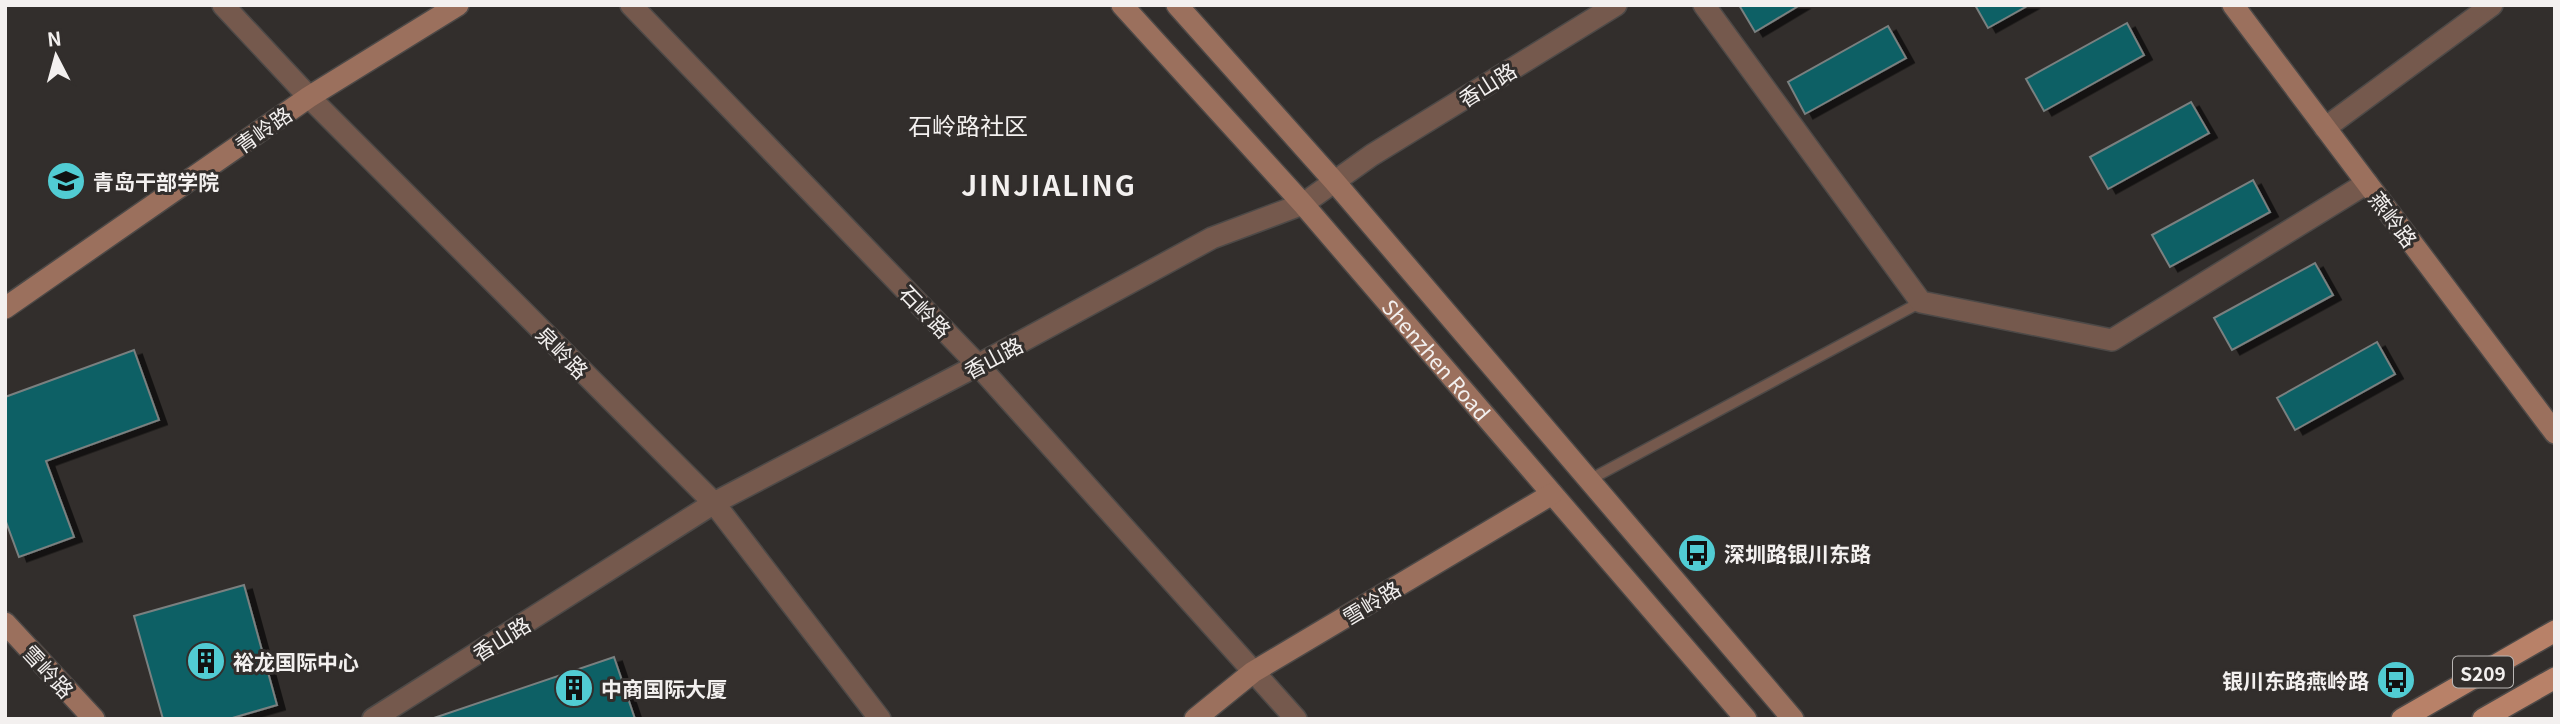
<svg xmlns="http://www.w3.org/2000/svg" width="2560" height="724" font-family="Georgia,'Noto Sans SC',serif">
<defs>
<filter id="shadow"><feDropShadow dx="8" dy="4.5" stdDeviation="0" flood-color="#0009"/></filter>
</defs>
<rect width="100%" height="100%" fill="#322e2c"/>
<path fill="#0c6165" stroke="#7a8080" stroke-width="2" filter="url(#shadow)" d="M1739 5H1800L1755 32Z
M1975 5H2029L1988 28Z
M2127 23 2144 55 2044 111 2026 79Z
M1888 26 1906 58 1805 114 1788 82Z
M2191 102 2209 133 2108 189 2090 157Z
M2253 180 2270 212 2170 267 2152 235Z
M2315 263 2333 295 2232 350 2214 318Z
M2377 342 2395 374 2295 430 2277 398Z
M134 350 159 420 46 461 74 537 19 557 5 519V397Z
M244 585 277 705 229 719H163L134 616Z
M614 657 635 719H431Z"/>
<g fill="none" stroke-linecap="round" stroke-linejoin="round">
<defs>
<path id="lane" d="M1589 480 1921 302"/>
<path id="street" d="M223 5 309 97 714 503 880 719
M631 5 978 365 1296 719
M1704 5 1921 302 2112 340 2367 183
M2325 128 2492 5
M373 719 714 503 978 365 1212 238 1303 204 1372 155 1616 5"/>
<g id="secondary">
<path id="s1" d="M1122 5 1303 204 1746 719"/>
<path d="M1177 5 1334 181 1793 719"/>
<path d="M2233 5 2555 433"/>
<path d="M5 308 309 97 458 5"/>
<path d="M5 623 94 719"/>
<path d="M1195 719 1253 672 1552 494"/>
</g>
<path id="primary" d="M2402 719 2555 631
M2483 719 2555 678"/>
</defs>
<use href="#lane" stroke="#4d4947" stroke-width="13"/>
<use href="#street" stroke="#4d4947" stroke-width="24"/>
<use href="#secondary" stroke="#4d4947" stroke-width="24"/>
<use href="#primary" stroke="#4d4947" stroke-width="24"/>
<use href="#lane" stroke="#75594d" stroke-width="10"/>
<use href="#street" stroke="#75594d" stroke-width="21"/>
<use href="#secondary" stroke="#9b705d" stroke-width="21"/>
<use href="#primary" stroke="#b88168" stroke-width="21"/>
</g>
<defs>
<symbol id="school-disc" viewBox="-11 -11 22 22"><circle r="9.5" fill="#51ccd3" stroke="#322e2c"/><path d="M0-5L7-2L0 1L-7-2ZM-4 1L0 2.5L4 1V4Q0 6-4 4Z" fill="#111"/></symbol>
<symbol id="bus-disc" viewBox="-11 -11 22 22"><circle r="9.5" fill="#51ccd3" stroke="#322e2c"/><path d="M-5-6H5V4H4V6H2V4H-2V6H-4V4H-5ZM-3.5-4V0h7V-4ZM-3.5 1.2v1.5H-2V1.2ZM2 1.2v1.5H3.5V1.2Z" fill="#111"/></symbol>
<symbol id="building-disc" viewBox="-11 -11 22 22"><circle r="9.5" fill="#51ccd3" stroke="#322e2c"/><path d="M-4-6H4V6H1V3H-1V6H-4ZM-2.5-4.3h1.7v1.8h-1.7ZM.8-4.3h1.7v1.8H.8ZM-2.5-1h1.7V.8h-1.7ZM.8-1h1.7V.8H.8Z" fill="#111"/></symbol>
</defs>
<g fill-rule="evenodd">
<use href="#school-disc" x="44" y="159" width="44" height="44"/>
<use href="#bus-disc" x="1675" y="531" width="44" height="44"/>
<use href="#building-disc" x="184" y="639" width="44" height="44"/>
<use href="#bus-disc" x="2374" y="658" width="44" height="44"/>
<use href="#building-disc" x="552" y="666" width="44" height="44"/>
</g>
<g text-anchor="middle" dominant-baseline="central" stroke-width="6" stroke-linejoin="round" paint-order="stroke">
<rect fill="#322e2c" stroke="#b9b6b4" stroke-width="2" x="2453" y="656.5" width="60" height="31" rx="5"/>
<g font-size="19" font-weight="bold" fill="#f3f0ef">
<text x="2483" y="672">S209</text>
</g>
<g font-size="21" fill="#f3f0ef" stroke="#322e2c">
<text transform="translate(1487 84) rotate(-32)">香山路</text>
<text transform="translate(263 129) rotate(-35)">青岭路</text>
<text transform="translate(2394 219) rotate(53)">燕岭路</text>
<text transform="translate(926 311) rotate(46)">石岭路</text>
<text transform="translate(563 352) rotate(45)">泉岭路</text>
<text transform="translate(993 357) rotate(-28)">香山路</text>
<text stroke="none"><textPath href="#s1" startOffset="474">Shenzhen Road</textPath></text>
<text transform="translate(1371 602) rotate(-31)">雪岭路</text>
<text transform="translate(501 638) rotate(-32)">香山路</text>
<text transform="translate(49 671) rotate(47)">雪岭路</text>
</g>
<g font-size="21" font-weight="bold" fill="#f3f0ef" stroke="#322e2c" text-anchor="start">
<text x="93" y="181">青岛干部学院</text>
<text x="1724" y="553">深圳路银川东路</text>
<text x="233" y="661">裕龙国际中心</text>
<text x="2369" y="680" text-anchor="end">银川东路燕岭路</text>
<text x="601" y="688">中商国际大厦</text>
</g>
<g font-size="24" fill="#f3f0ef" stroke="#322e2c">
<text x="968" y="124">石岭路社区</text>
</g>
<g font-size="28" font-weight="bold" letter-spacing="2" fill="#f3f0ef" stroke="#322e2c">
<text x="1049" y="184">JINJIALING</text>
</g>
</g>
<rect width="2560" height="724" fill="none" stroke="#f3f0ef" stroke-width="14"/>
<g transform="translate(56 56) rotate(354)" stroke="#322e2c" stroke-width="5" paint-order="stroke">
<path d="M0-5L12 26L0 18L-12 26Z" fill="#f3f0ef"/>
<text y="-10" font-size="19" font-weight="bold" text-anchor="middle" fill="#f3f0ef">N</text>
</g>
</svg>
